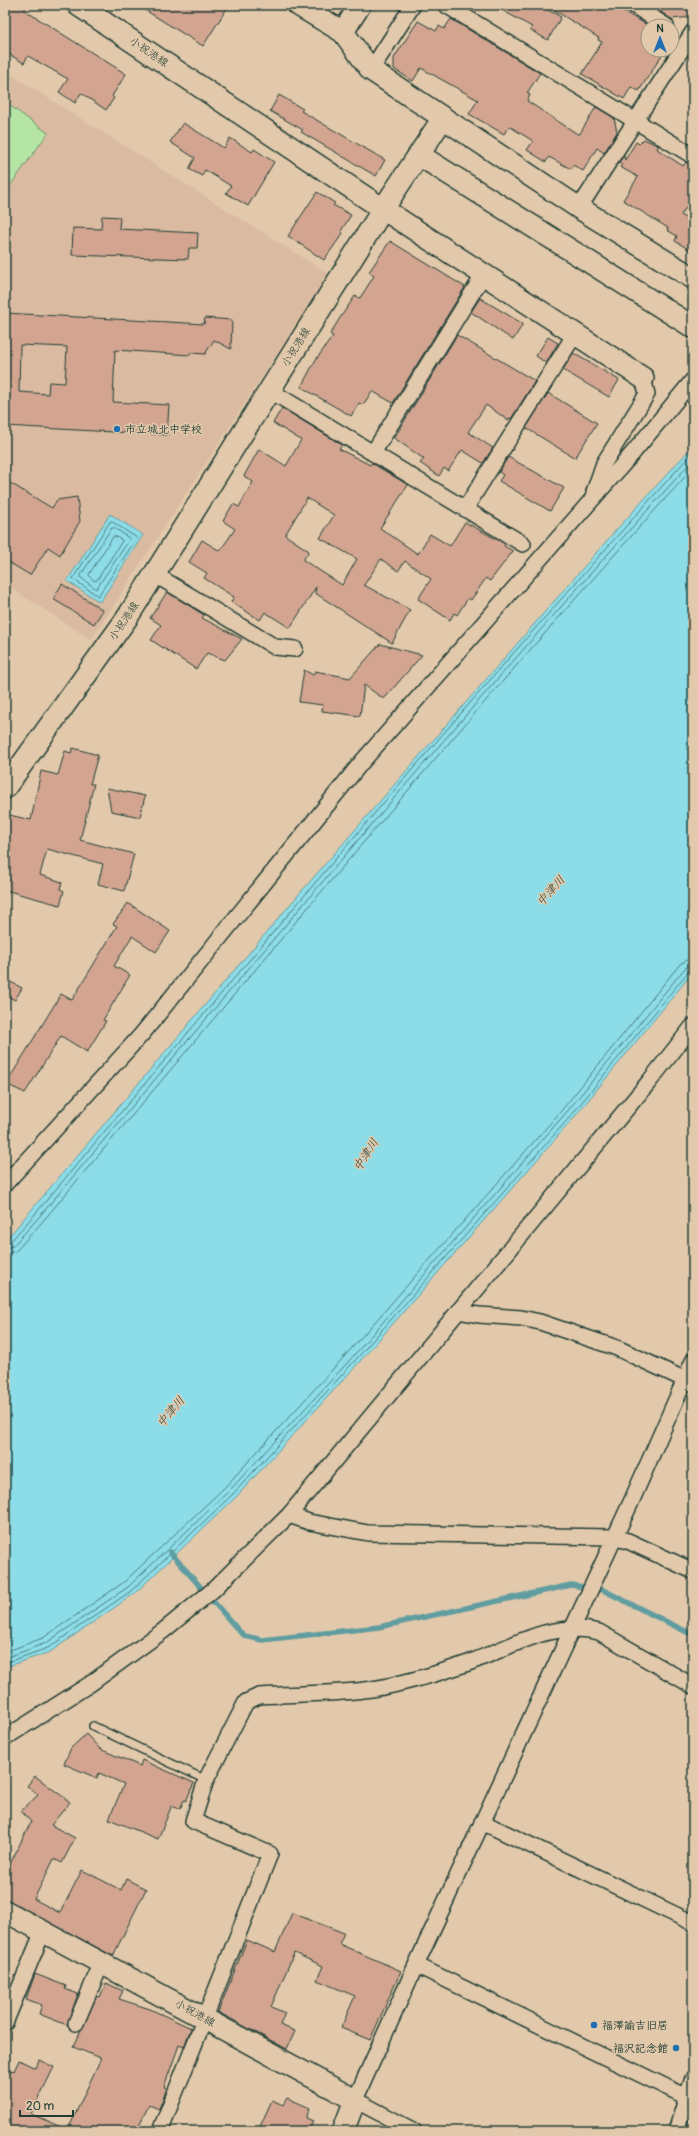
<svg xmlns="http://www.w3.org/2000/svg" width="698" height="2136" font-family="Pangolin,'Klee One',sans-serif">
<rect width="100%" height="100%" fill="#e3c9ab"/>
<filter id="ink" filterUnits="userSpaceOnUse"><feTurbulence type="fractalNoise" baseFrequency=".025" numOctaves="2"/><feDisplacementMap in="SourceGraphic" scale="8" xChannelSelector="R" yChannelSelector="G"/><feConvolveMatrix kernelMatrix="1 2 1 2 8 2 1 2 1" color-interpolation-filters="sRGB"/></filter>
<g filter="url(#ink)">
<path fill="#dabba1" d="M5 71 329 274 91 640 5 584Z"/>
<path fill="#b5e5a5" stroke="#6a916c" d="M5 102 48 133 5 193Z"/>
<path fill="#8ddde9" stroke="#619da1" d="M693 446V972L572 1120 354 1368 236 1497 134 1594 50 1652 5 1667V1241L294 900 617 529Z
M110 514 143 535 100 602 67 581Z"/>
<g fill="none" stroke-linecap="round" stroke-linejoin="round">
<path stroke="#4b7d7c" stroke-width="1" d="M111 521 137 538 98 596 73 579Z
M112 528H115L130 539 96 589 80 577Z
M114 536 121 539 122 541 97 580 94 581 89 575Z
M5 1243 10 1242 35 1214C251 958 467 700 693 452
M5 1248 13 1246 39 1217C254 962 468 706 693 460
M5 1254 16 1251 43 1221C257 968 469 713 693 468
M5 1652 43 1638 124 1582 225 1487 343 1358 561 1111 680 964 687 960 693 959
M5 1658 46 1643 128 1587 229 1491 348 1362 565 1114 685 968 693 965
M5 1663 48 1648 131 1591 233 1494 351 1365 569 1118 688 972 693 970"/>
<path stroke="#619da1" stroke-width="5.5" d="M170 1552 239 1631 245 1636 262 1640 379 1627 571 1585 603 1590 693 1635"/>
</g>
<path fill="#d3a591" stroke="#1f3d34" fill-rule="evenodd" d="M5 5H28L24 10 126 74 112 96 114 98 106 110 81 93 75 103 59 92 68 79 28 56 24 63 5 52Z
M137 5H229L203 46Z
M493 5H539L561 17 548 40 530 30 532 27Z
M546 5H612L649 26 648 50H665L639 91 631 87 624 99 582 74 602 42 598 40 599 38Z
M665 5H693V17L671 19 661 12Z
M451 19 540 73 527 93 530 95 527 101 579 135 596 107 614 118 617 132 604 153 597 148 583 171 573 165 571 169 549 157 546 162 527 150 533 141 509 126 504 134 469 114 478 100 421 68 413 81 394 69V58L418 21 436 31 439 26 444 29Z
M279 95 303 109 301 111 385 160 376 176 301 132 303 130 270 111Z
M183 123 224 148 230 138 252 152 254 149 274 162 248 206 226 193 231 186 205 170 202 176 189 169 195 158 170 142Z
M644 139 659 146 657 149 683 166 686 162 693 165V197L681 215 688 220 693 211V252L675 241 677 236 667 230 668 228 623 200 638 177 620 167 622 164 619 162 624 156 625 160 636 142 639 144Z
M317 192 335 203 333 205 351 215 341 231 343 233 324 260 288 236Z
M102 216 120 217 119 229 198 233 197 248H189L188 259 72 255 73 228 101 229Z
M390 241 465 287 393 403 372 391 363 405 359 403 351 416 301 387 315 361 333 336 330 334 340 318 355 296 360 298 374 276 369 272Z
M480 298 523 324 513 340 471 312Z
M5 313 204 324 205 318 232 320 231 349 214 340 205 354 190 353V355L115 350 113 402 169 405 167 435 5 426ZM20 345 67 347 65 383 49 382 48 394 19 392Z
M457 335 535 381 511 419 509 418 508 420 486 405 468 432 493 448 483 463 462 450 448 471 444 468 439 476 420 463 424 459 394 438Z
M548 337 558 343 546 363 536 356Z
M573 353 619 380 609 397 563 370Z
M548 393 597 423 575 458 526 428Z
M282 408 342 445 339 449 370 465 372 463 408 485 380 528 418 554 430 534 450 546 465 522 505 544 504 546 513 551 490 581 486 578 471 600 468 598 457 615 454 613 450 620 418 599 431 579 405 561 398 571 381 559 364 585 410 610 392 643 315 593 316 587 290 628 265 612 260 620 231 602 234 597 204 578 207 573 189 562 202 540 220 551 235 529 223 521 233 504 239 507 253 482 244 476 259 449 286 466 301 440 273 423ZM307 498 334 515 320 538 357 559 342 585 303 560 309 551 285 535Z
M508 457 564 488 550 511 499 481 503 475 499 472Z
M5 480 52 508 57 500 77 497 80 521 60 555 48 547 30 575 5 560Z
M62 584 103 610 94 624 53 599Z
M167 592 204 615 202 618 242 639 225 660 207 653 196 669 151 640 161 625 150 618Z
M380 644 422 655 384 699 364 685 360 716 322 711 323 705 299 702 304 670 313 675 315 671 350 678Z
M73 748 98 755 90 784H94L80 840 134 854 124 891 98 884 103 864 47 849 40 875 62 882 60 889 64 891 60 905 5 890V814L31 820 41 771 58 775 65 751 71 753Z
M107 788 145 796 140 817 111 811Z
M128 903 170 931 156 952 132 936 114 966 130 975 103 1020 106 1021 87 1052 61 1036 25 1093 6 1084 61 994 72 1000 117 926 113 924Z
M5 979 22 988 15 1000 5 995Z
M86 1734 100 1749 140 1766 142 1760 194 1783 186 1801 184 1800 180 1809 172 1805 158 1839 109 1819 124 1784 99 1773 97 1778 64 1764 71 1748Z
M35 1776 70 1802 51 1825 75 1838 62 1863 54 1859 34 1899 60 1913 82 1870 121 1890 126 1879 146 1889 113 1956 5 1899V1874L31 1822 21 1811 38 1795 27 1786Z
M292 1913 344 1933 339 1944 401 1971 370 2040 341 2028 355 1996 317 1980 323 1966 294 1953 271 2007 285 2013 280 2025 295 2031 287 2049 218 2012 247 1940 275 1952Z
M35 1974 66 1986 65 1989 78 1994 67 2025 39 2014 42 2005 26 1999Z
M106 1983 123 1991 119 1999 150 2009 191 2028 184 2047 179 2045 164 2087 167 2088 159 2109 149 2105 136 2131H5V2083L11 2070 14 2071 19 2060 35 2068 39 2060 54 2067 31 2114 68 2130 101 2058 73 2047 97 1996 100 1997Z
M287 2098 310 2108 306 2118 313 2121 309 2131H258L272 2100 283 2105Z"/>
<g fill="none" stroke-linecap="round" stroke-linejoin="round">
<defs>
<path id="lane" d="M93 1726 206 1780"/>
<path id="street" d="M446 5 693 156
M633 5 666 26
M371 70 413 5
M579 208 693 32
M269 390 523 544
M373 453 484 274
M594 492 604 463 647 394 643 378
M465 509 575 334
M154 574 275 647 295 649
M5 1184 142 1034 361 763 632 454 693 380
M458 1311 479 1315 521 1318 540 1322 617 1348 692 1383
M289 1515 309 1522 368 1533 612 1537 628 1541 693 1571
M5 1738 90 1684 163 1631 213 1590 289 1515 648 1083 693 1026
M482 1822 693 1923
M416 1965 693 2100
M5 2023 43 1931
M76 2023 102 1962
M160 2131 270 1854 193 1821 206 1780 246 1702 259 1696C303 1693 350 1695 393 1685 419 1679 446 1671 471 1662 513 1646 553 1620 599 1632L693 1686
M414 2131 355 2100 416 1965 632 1500 693 1361
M676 2131 693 2078"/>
<path id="secondary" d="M298 5 343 32 371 70 579 208 693 278
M343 32 360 5
M443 118 383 209 643 378
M419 155 693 327
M5 788 127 618 383 209 78 5
M5 1911 355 2100 343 2131"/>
</defs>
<use href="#lane" stroke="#1f3d34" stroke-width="10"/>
<use href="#street" stroke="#1f3d34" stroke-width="18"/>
<use href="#secondary" stroke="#1f3d34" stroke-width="24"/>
<use href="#lane" stroke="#e3c9ab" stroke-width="7"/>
<use href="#street" stroke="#e3c9ab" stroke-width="15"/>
<use href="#secondary" stroke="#e3c9ab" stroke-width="21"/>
</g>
</g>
<g fill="#1f6fb2" stroke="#e3c9ab" stroke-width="1.5">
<circle cx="117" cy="429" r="4"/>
<circle cx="594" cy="2025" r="4"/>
<circle cx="676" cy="2048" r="4"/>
</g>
<g text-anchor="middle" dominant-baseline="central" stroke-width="3" stroke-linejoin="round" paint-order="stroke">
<g font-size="11" fill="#1f3d34" stroke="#e3c9ab">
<text transform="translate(149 52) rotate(34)">小祝港線</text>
<text transform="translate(296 347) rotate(-58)">小祝港線</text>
<text transform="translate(124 621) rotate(-56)">小祝港線</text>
<text transform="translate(195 2013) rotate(29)">小祝港線</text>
</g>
<g font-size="11" font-weight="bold" fill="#1f3d34" stroke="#e3c9ab" text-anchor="start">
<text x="125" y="429">市立城北中学校</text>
<text x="602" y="2025">福澤諭吉旧居</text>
<text x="668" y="2048" text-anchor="end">福沢記念館</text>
</g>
<g font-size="12" font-style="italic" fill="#24453d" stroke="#e3c9ab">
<text transform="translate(551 891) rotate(-48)">中津川</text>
<text transform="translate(366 1155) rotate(-57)">中津川</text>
<text transform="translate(171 1412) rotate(-50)">中津川</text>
</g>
</g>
<rect width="698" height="2136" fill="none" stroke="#e3c9ab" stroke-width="20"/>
<rect x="10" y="10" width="678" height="2116" fill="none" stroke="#1f3d34" stroke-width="1.5" filter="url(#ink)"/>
<g transform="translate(660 38)"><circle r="19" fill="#e3c9ab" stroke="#95917b"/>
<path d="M0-3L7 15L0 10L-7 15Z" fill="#1f6fb2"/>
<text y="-6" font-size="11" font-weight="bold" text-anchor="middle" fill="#1f3d34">N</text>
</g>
<path d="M20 2110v6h53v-6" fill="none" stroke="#1f3d34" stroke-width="2"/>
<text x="26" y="2110" font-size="12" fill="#1f3d34" stroke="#e3c9ab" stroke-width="3" paint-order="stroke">20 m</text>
</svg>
